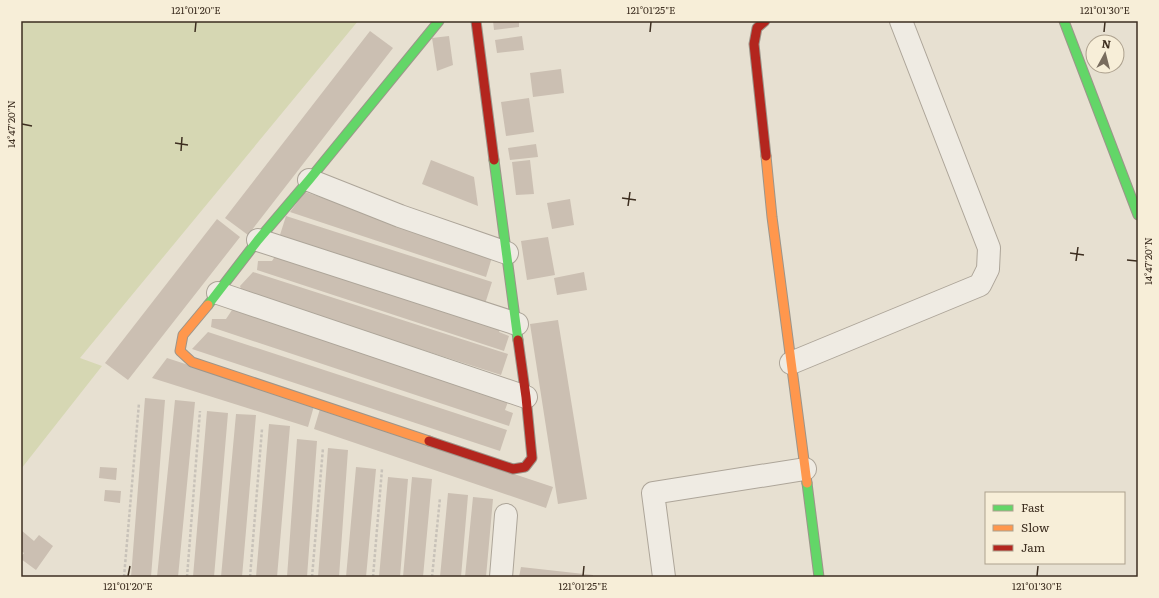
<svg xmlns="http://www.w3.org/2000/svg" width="1159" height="598" font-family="Literata,serif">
<rect width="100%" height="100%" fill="#e7e0d1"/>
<path fill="#d6d7b3" d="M21 21H358L80 358 102 366 21 469Z"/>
<path fill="#cbbfb2" d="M493 21H519V27L494 30Z
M370 31 393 48 248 235 225 218Z
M449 36 453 65 437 71 432 38Z
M522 36 524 50 497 53 495 40Z
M561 69 564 93 533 97 530 73Z
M529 98 534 132 506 136 501 102Z
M536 144 538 157 510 160 508 148Z
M431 160 474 177 478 206 422 184Z
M530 160 534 194 516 195 512 162Z
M305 192 493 254 486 277 290 212Z
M570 199 574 225 552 229 547 203Z
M286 216 492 282 485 304 279 238Z
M217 219 240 237 128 380 105 363Z
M548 237 555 275 527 280 521 241Z
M278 252 501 325 499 332 509 336 504 351 257 270 258 261H272Z
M253 272 508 354 501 375 242 292 240 286Z
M584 272 587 290 557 295 554 278Z
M232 310 509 399 505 410 513 413 509 426 211 327 212 319H226Z
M558 320 587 499 558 504 530 324Z
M208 332 507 430 500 451 192 349Z
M167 358 314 406 308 427 152 378Z
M145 398 165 400 151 577H131Z
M175 400 195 402 178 577H157Z
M320 409 553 487 546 508 314 429Z
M207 411 228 413 214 577H193Z
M236 414 256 415 242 577H221Z
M269 424 290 426 277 577H256Z
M297 439 317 441 307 577H287Z
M328 448 348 450 339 577H318Z
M100 467 117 468 116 480 99 478Z
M356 467 376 469 366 577H346Z
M388 477 408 479 400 577H379Z
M412 477 432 479 423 577H403Z
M105 490 121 491 120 503 104 501Z
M448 493 468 495 461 577H440Z
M473 497 493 499 486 577H465Z
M21 530 34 541 39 535 53 546 36 570 21 559V557L24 553 21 551Z
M521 567 593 575V577H519Z"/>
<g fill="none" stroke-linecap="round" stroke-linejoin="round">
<defs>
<path id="street" d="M309 180 400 216 507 253
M258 240 517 324
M218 293 526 397
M791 363 980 285 988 269 989 248 901 21
M501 577 506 515
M664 577 653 493 805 469"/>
<path id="fast" d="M1064 21 1138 215
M494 160 518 340
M208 305 258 240 309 180 439 21
M807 483 819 577"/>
<path id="slow" d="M766 156 772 217 807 483
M208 305 183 335 180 351 192 362 429 441"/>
<path id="jam" d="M476 21 494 160
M765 21 757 28 754 44 766 156
M429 441 513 469 525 467 532 458 526 397 518 340"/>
</defs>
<use href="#street" stroke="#ada599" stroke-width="24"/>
<use href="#fast" stroke="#9c958a" stroke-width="11"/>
<use href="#slow" stroke="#9c958a" stroke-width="11"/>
<use href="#jam" stroke="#9c958a" stroke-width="11"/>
<path stroke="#c8c2b9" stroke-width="2.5" stroke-dasharray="3 2" stroke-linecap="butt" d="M124 577 139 403
M187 577 200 411
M250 577 262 429
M312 577 323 448
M373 577 382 469
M432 577 440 498"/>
<use href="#street" stroke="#efebe3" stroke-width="22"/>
<use href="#fast" stroke="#63d668" stroke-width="9"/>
<use href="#slow" stroke="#ff974d" stroke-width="9"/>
<use href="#jam" stroke="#b3261e" stroke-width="9"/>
</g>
<path fill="none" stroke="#3d2e20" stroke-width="1.5" d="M195 32 196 22M650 32 651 22M1104 32 1105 22M22 124 32 126M175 143 188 145M181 151 182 137M622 198 636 200M628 206 630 192M1070 253 1084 255M1127 260 1137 261M1076 261 1078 247M128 576 130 566M583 576 584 566M1037 576 1038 566"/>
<rect width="1159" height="598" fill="none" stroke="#f7eed8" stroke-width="44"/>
<rect x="985" y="492" width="140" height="72" fill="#f7eed8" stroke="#ada18e"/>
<rect x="993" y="505" width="20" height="6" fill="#63d668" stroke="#ada18e"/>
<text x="1021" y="512" font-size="12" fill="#3d2e20">Fast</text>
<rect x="993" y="525" width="20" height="6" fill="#ff974d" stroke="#ada18e"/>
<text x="1021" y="532" font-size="12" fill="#3d2e20">Slow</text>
<rect x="993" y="545" width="20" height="6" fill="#b3261e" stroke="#ada18e"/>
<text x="1021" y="552" font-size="12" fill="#3d2e20">Jam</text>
<g transform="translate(1105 54) rotate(7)"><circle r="19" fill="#f7eed8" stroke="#ada18e"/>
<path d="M0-3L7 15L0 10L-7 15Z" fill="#786c5e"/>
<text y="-6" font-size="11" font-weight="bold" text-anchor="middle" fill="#3d2e20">N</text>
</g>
<rect x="22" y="22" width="1115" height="554" fill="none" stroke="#3d2e20" stroke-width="1.5"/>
<g font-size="10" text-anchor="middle" fill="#3d2e20">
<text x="196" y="14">121°01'20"E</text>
<text x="651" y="14">121°01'25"E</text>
<text x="1105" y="14">121°01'30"E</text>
<text transform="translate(11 124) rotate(-90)" y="4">14°47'20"N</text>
<text transform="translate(1148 261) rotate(-90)" y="4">14°47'20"N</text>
<text x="128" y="590">121°01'20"E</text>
<text x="583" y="590">121°01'25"E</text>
<text x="1037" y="590">121°01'30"E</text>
</g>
</svg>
